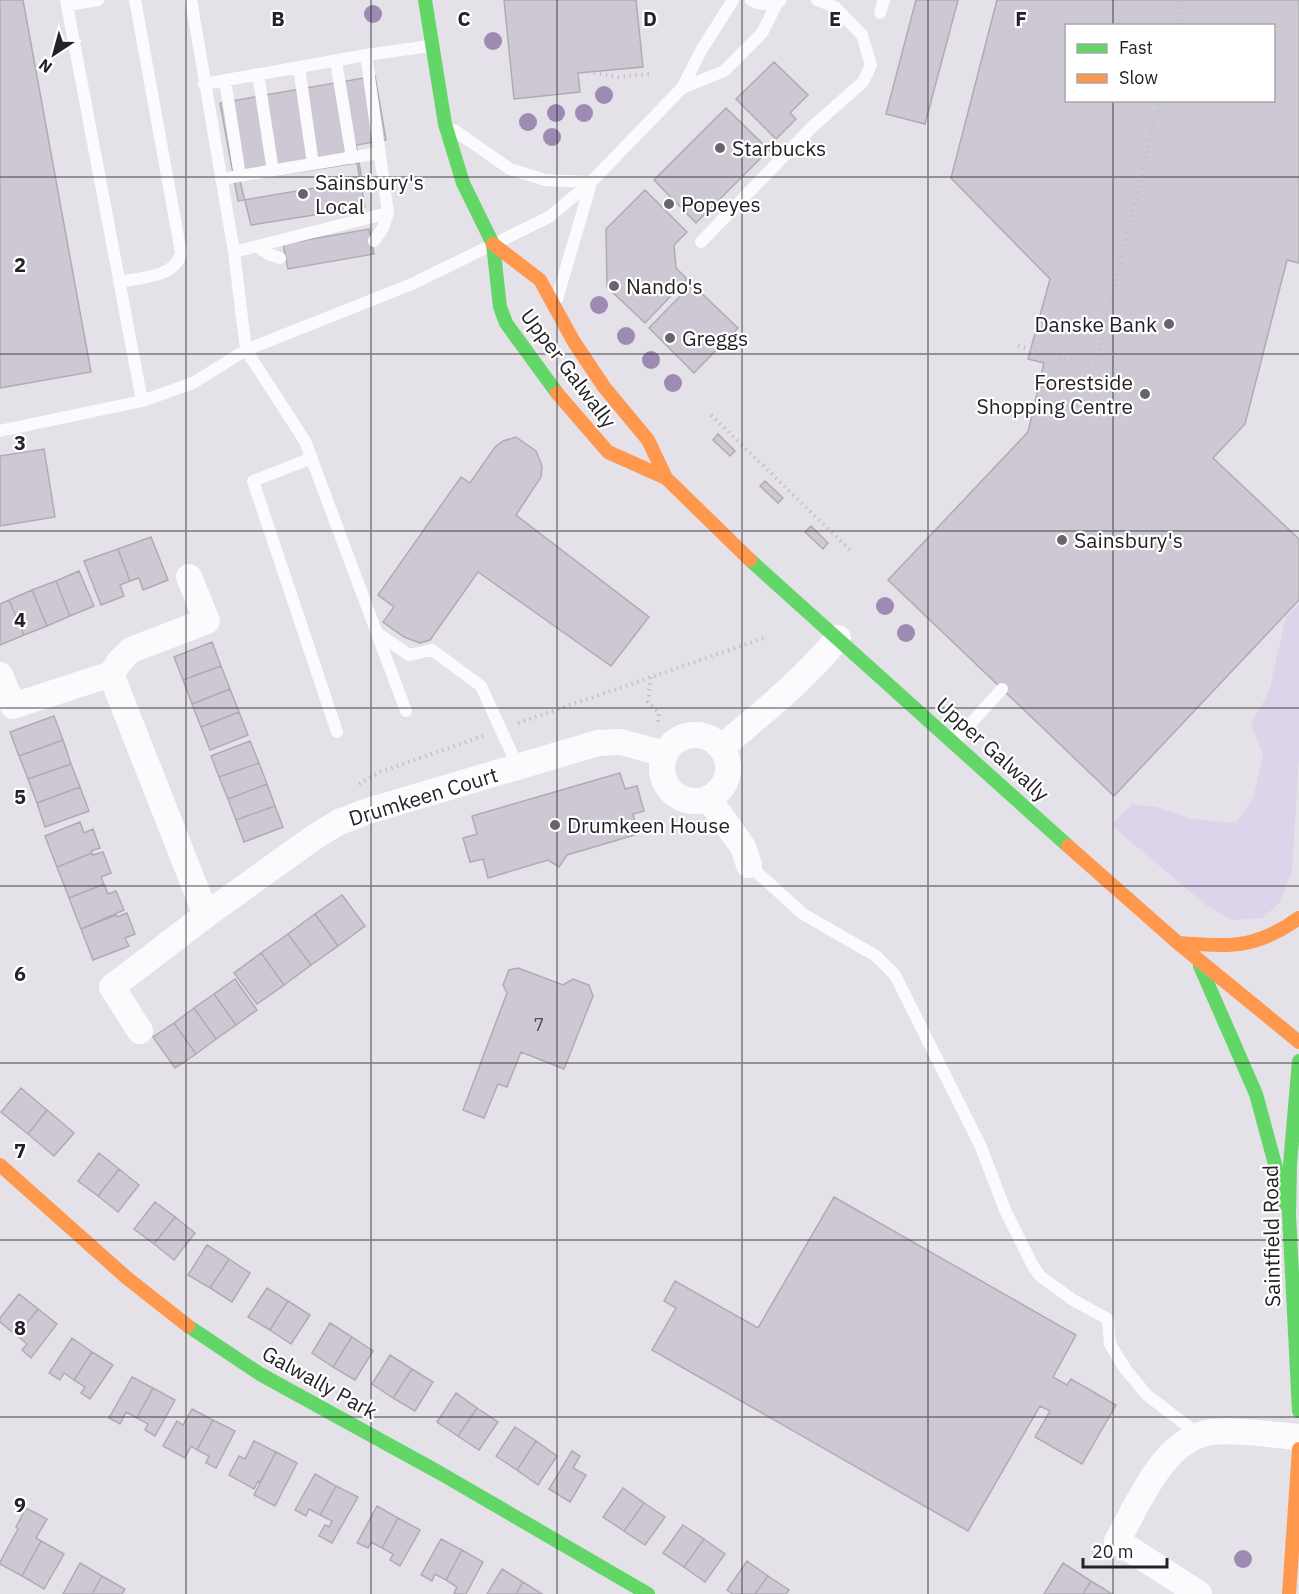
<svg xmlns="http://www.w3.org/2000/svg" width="1299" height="1594" font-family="'IBM Plex Sans',sans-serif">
<rect width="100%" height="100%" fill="#e4e1e8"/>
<path fill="#ddd4eb" d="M1299 604V755L1292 872 1279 903 1263 918 1233 920 1207 906 1111 825 1132 804 1156 807 1192 819 1236 823 1253 798 1263 754 1251 725 1269 691 1286 617Z"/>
<path fill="#cec8d5" stroke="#aeacb1" stroke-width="1.5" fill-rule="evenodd" d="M0 0H23L91 372 0 388Z
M504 0H636L643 67 578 73 580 92 514 99Z
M916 0H958L925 124 886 114Z
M997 0H1299V263L1287 260 1245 424 1213 458 1299 539V600L1114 796 888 580 1028 432 1044 363 1028 359 1050 279 951 178ZM1066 26H1274V100H1066Z
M774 62 808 95 790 113 796 119 776 139 736 99Z
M375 76 386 140 356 145 362 180 238 201 220 103Z
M726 108 769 150 696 223 654 180Z
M357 163 365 207 251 225 240 181Z
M645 190 687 232 674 245 676 268 687 279 645 323 607 287 606 229Z
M369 229 374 254 288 269 283 244Z
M692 284 738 328 694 373 649 328Z
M718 434 735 451 730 456 713 440Z
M516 437 536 451 542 466 541 477 516 515 649 617 611 666 478 572 430 640 420 643 404 637 383 622 394 607 378 595 461 477 470 483 495 447 503 441Z
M44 449 55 517 0 526V456Z
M765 481 783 498 778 503 760 486Z
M811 526 828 543 823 549 805 532Z
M151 537 168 580 143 590 139 578 130 581 118 549Z
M118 549 130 581 120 585 124 596 101 605 84 561Z
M79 571 94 606 70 616 56 581Z
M56 581 70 616 47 626 32 590Z
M32 590 47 626 24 635 9 600Z
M9 600 24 635 0 645V604Z
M212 642 221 666 183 680 174 657Z
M221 666 230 689 192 704 183 680Z
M230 689 239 712 201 727 192 704Z
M239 712 248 735 210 750 201 727Z
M54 716 63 740 19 756 10 732Z
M63 740 71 764 28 779 19 756Z
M250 741 259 763 219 777 211 756Z
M259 763 267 784 228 799 219 777Z
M71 764 80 787 37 803 28 779Z
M620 773 625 789 637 786 644 811 633 814 638 834 567 855 559 867 548 860 488 878 483 859 470 862 463 838 477 834 472 816Z
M267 784 275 806 236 820 228 799Z
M80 787 89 811 45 827 37 803Z
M275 806 283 827 244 842 236 820Z
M80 822 84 833 93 829 100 848 91 851 92 853 57 867 45 836Z
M103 852 111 873 101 877 104 884 69 898 57 867 92 853 93 855Z
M104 884 108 894 116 891 124 910 81 929 69 898Z
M342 895 365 926 338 946 315 914Z
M127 913 135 934 125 938 129 946 93 960 81 929 116 915 117 917Z
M315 914 338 946 311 965 288 934Z
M288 934 311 965 284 985 261 953Z
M261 953 284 985 257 1004 234 973Z
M518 968 563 985 573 979 589 985 593 996 564 1069 521 1052 507 1087 498 1084 484 1118 463 1110 507 993 503 985 509 970Z
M235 979 257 1010 236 1025 214 994Z
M214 994 236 1025 216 1039 194 1008Z
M194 1008 216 1039 196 1054 174 1023Z
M174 1023 196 1054 175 1068 153 1037Z
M21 1088 47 1110 28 1134 1 1112Z
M47 1110 74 1133 54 1156 28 1134Z
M99 1153 119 1169 98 1196 78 1181Z
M119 1169 139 1185 118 1212 98 1196Z
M834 1197 1076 1335 1053 1377 1067 1385 1071 1379 1116 1405 1082 1464 1035 1437 1050 1411 1040 1406 968 1531 652 1350 676 1308 664 1301 675 1281 758 1328Z
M155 1202 175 1217 154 1244 134 1229Z
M175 1217 195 1233 174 1260 154 1244Z
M207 1245 229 1259 210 1288 188 1275Z
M229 1259 250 1273 232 1302 210 1288Z
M267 1288 288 1301 270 1330 248 1317Z
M19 1294 38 1309 17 1336 0 1322V1318Z
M288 1301 310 1315 291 1344 270 1330Z
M38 1309 57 1324 31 1358 22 1350 27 1344 17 1336Z
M330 1323 352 1337 333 1367 312 1353Z
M352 1337 373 1351 355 1380 333 1367Z
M72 1338 92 1352 74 1380 64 1373 60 1380 49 1373Z
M92 1352 113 1365 90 1399 81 1393 85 1387 74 1380Z
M390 1355 412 1369 393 1398 372 1384Z
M412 1369 433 1382 415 1411 393 1398Z
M132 1377 153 1388 137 1418 126 1412 120 1424 109 1418Z
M153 1388 175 1400 155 1436 145 1430 148 1424 137 1418Z
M456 1393 477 1408 458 1436 437 1422Z
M477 1408 498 1422 479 1450 458 1436Z
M192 1409 213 1420 197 1450 191 1446 185 1458 163 1446 177 1421 183 1425Z
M213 1420 235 1431 216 1468 206 1463 209 1456 197 1450Z
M515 1427 536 1441 517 1470 496 1456Z
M254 1441 276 1452 260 1482 258 1481 254 1489 229 1475 239 1456 245 1459Z
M536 1441 557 1456 538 1485 517 1470Z
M572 1451 580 1456 573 1468 586 1475 570 1502 549 1489Z
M276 1452 297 1463 275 1506 254 1495Z
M315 1474 336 1486 320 1515 309 1509 306 1516 295 1510Z
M336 1486 358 1497 332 1543 319 1536 325 1525 329 1527 332 1521 320 1515Z
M623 1488 644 1503 624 1531 603 1517Z
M644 1503 665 1517 645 1545 624 1531Z
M377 1506 398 1518 382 1548 371 1542 368 1548 357 1543Z
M26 1508 47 1519 36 1538 41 1541 22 1576 0 1564V1562L18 1529 16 1527Z
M398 1518 420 1530 400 1566 390 1560 393 1554 382 1548Z
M683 1525 704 1539 684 1567 663 1553Z
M441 1539 462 1550 446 1580 435 1574 432 1581 421 1575Z
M704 1539 725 1554 705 1582 684 1567Z
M41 1541 64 1554 44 1589 22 1576Z
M462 1550 483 1562 466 1594H456L454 1593 457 1587 446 1580Z
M747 1561 768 1576 755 1594H733L727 1590Z
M80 1563 102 1576 92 1594H63Z
M1063 1563 1091 1581 1083 1594H1044Z
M502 1569 523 1582 516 1594H487Z
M102 1576 125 1589 122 1594H92Z
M768 1576 789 1590 786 1594H755Z
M1091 1581 1112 1594H1083Z
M523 1582 542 1594H516Z"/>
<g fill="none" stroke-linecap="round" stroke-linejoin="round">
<path stroke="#c3c2c5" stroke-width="4" stroke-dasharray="1.5 4.5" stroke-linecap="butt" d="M1176 26 1182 0
M588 72 618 77 649 74
M1018 346 1096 366 1159 100
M711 415 853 553
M651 677 648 702 659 713 658 724
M518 723 764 638
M359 784 380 772 483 736"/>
<path stroke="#fbfafc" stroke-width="12" d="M66 0 142 401
M191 0 234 252 246 350 305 441 406 711
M751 0C760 5 770 6 780 1
M67 5 98 0
M880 13 884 0
M366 55 430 46
M336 61 352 158
M299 67 313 164
M258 74 273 171
M225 80 240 176
M204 84 366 55 388 213 234 252
M682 88 724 71 762 33 777 3
M454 130 510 169 545 180 591 182
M221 179 379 153
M374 241 383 228 388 213
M701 242 812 127 863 82 871 65 862 35 835 7 817 0
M257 246 268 254 280 258
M119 282C140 277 175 278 181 253L135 0
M557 299 591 183
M0 431 142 401 193 383 246 350 412 284 549 217 591 182 682 88 702 49 733 0
M312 458 253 481 337 732
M377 633 409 655 432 650 481 686 518 767
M955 741 1002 689
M749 865 803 914 864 949 876 956 895 975 980 1145 1006 1212 1033 1266 1040 1276 1073 1300 1108 1319 1110 1344 1126 1370 1147 1395 1199 1435"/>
<path stroke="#fbfafc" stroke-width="26" d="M189 577 207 621 131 650 120 661 111 674 206 915
M0 675 13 706 111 674
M662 768a33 33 0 1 1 66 0a33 33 0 1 1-66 0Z
M721 748C762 713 804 680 838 638
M708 798 743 847 749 865
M140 1031 112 987 206 915 313 838 339 822 368 811 598 743 621 742 665 754
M1199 1594 1117 1541C1139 1503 1162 1440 1211 1432 1235 1429 1273 1435 1299 1437"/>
<path stroke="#63d668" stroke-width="14" d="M425 0 445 124 463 183 493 244 500 307 506 323 557 393
M750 560 1068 846
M1200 966 1256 1094 1286 1205
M1299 1061 1290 1164 1289 1215 1299 1411
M188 1326 260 1374 440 1473 648 1594"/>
<path stroke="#ff974d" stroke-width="14" d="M493 244 540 280 574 342 604 387 648 440 666 478
M557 393 608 452 666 478 750 560
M1068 846 1178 943 1299 1042
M1178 943C1230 946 1254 950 1299 918
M0 1165 127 1278 188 1326
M1289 1594 1299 1449"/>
</g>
<g fill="#9d8bb3">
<circle cx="373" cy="14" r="9"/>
<circle cx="493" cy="41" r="9"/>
<circle cx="604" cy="95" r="9"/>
<circle cx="556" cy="113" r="9"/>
<circle cx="584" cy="113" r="9"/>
<circle cx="528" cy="122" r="9"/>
<circle cx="552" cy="137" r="9"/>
<circle cx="599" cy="305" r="9"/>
<circle cx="626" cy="336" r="9"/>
<circle cx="651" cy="360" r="9"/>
<circle cx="673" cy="383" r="9"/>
<circle cx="885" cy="606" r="9"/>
<circle cx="906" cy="633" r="9"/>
<circle cx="1243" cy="1559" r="9"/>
</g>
<path fill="none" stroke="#242227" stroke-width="1.5" stroke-opacity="0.55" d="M186 0V1594M371 0V1594M557 0V1594M742 0V1594M928 0V1594M1113 0V26M1113 100V1594M0 177H1299M0 354H1299M0 531H1299M0 708H1299M0 886H1299M0 1063H1299M0 1240H1299M0 1417H1299"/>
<g fill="#67656b" stroke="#fff" stroke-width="2">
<circle cx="720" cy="148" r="6"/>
<circle cx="303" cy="194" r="6"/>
<circle cx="669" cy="204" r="6"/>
<circle cx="614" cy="286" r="6"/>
<circle cx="1169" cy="324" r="6"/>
<circle cx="670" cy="338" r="6"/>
<circle cx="1145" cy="394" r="6"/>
<circle cx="1062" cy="540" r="6"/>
<circle cx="555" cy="825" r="6"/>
</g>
<g text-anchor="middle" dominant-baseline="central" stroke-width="4.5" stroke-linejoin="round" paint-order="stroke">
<g font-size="18" fill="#504d54">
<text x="539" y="1024">7</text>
</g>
<g font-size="21" fill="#242227" stroke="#fff" text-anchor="start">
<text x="732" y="148">Starbucks</text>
<text x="315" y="182">Sainsbury's<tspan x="315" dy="24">Local</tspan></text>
<text x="681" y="204">Popeyes</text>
<text x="626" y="286">Nando's</text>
<text x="1157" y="324" text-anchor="end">Danske Bank</text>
<text x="682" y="338">Greggs</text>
<text x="1133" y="382" text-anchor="end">Forestside<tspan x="1133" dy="24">Shopping Centre</tspan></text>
<text x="1074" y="540">Sainsbury's</text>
<text x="567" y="825">Drumkeen House</text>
</g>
<g font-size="21" fill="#242227" stroke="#fff">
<text transform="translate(569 368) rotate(53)">Upper Galwally</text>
<text transform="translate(993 749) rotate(42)">Upper Galwally</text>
<text transform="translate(423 796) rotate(-17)">Drumkeen Court</text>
<text transform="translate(1271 1236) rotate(-91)">Saintfield Road</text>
<text transform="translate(320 1382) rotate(29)">Galwally Park</text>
</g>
</g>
<g font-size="20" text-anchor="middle" font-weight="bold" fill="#242227" stroke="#fff" stroke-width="4.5" stroke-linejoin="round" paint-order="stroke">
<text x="278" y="26">B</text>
<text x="464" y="26">C</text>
<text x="650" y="26">D</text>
<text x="835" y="26">E</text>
<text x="1021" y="26">F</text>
<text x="20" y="272">2</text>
<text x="20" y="450">3</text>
<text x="20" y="627">4</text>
<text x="20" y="804">5</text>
<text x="20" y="981">6</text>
<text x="20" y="1158">7</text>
<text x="20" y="1335">8</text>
<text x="20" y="1512">9</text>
</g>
<rect x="1065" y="24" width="210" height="78" fill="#ffffff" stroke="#a7a7a9" stroke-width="1.5"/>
<rect x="1077" y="44" width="30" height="9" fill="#63d668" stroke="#a7a7a9" stroke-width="1.5"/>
<text x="1119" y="54" font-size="18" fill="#242227">Fast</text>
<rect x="1077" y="74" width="30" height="9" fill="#ff974d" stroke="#a7a7a9" stroke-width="1.5"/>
<text x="1119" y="84" font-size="18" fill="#242227">Slow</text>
<g transform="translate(54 54) rotate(216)" stroke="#ffffff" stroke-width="4.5" paint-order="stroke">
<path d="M0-4.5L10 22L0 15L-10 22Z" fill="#242227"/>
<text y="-9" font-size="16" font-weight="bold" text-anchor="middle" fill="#242227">N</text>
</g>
<path d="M1083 1558v9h84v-9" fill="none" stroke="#242227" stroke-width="3"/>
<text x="1092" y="1558" font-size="18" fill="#242227" stroke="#ffffff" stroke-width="4.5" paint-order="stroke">20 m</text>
</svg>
